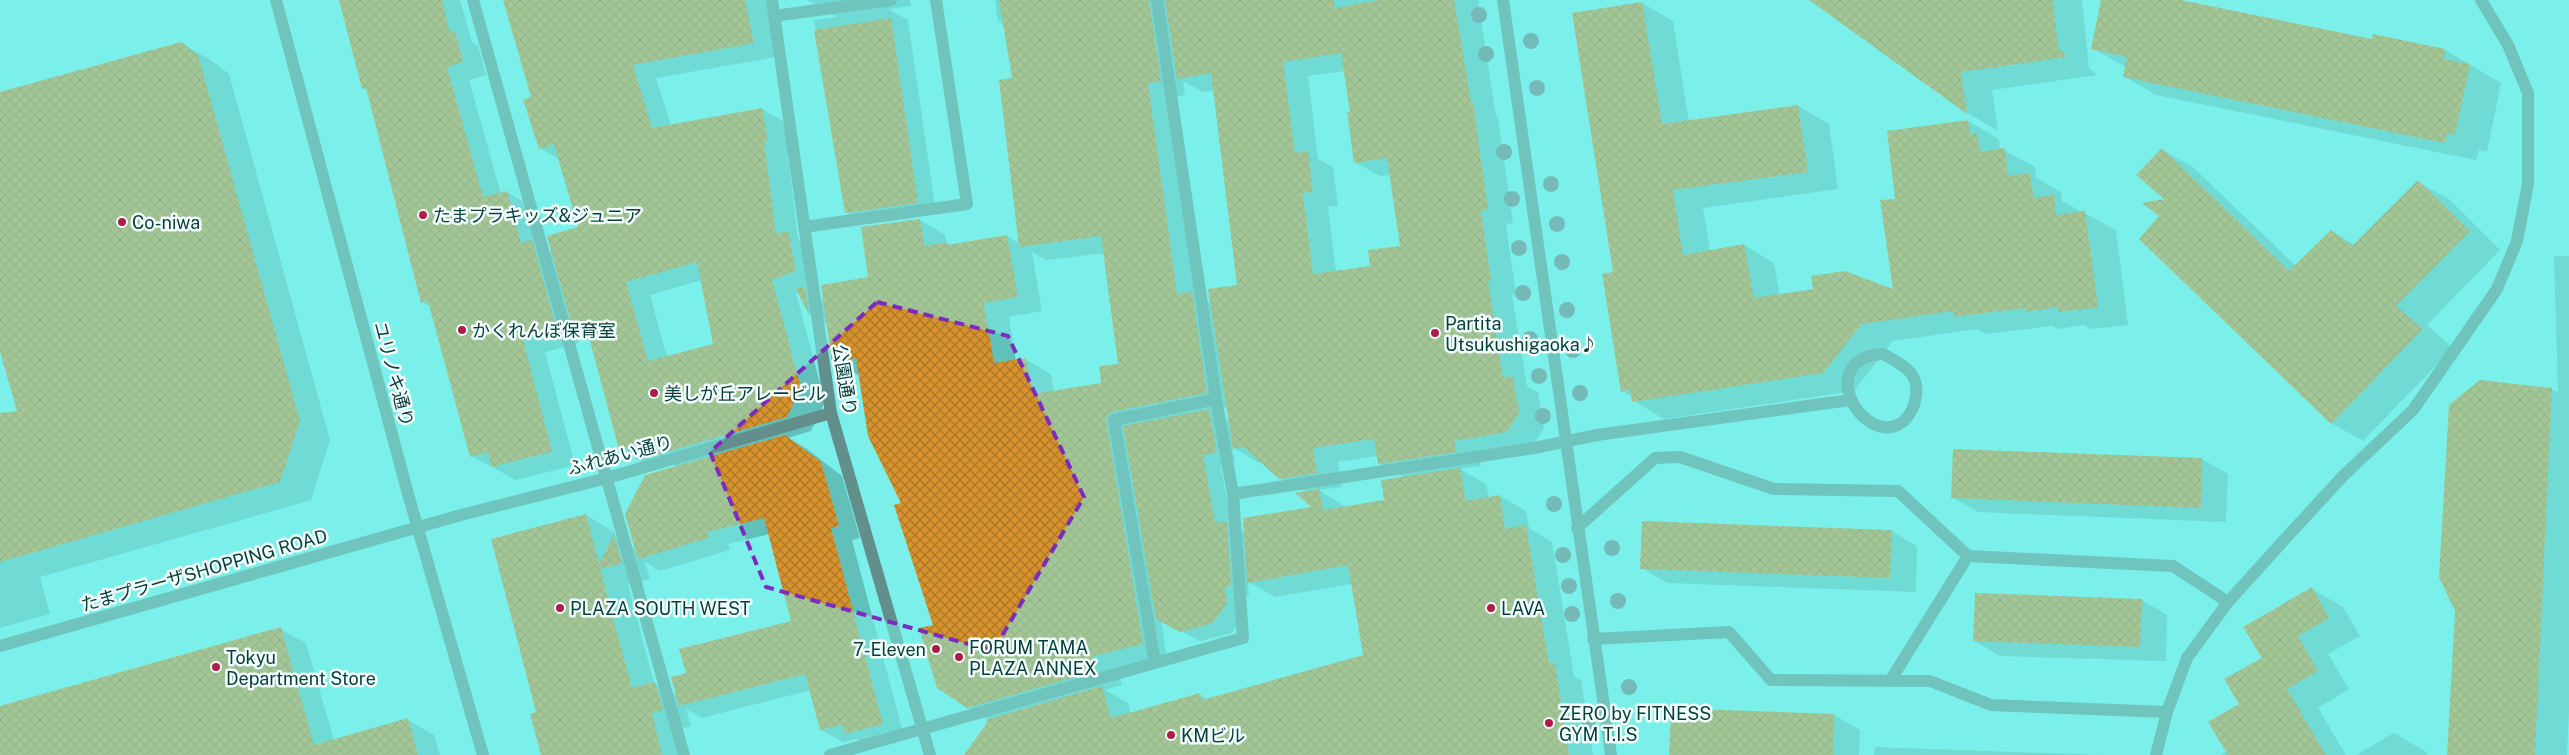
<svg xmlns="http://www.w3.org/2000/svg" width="2569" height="755" font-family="'Public Sans','Noto Sans JP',sans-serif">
<defs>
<pattern id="building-cross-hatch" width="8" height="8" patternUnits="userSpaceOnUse" patternTransform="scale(1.25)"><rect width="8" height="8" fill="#d7922e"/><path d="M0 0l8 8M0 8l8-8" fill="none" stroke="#ac7928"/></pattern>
</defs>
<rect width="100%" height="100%" fill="#7bf0ea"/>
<path fill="#0003" fill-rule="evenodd" d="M340 0H460L472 42 478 46 486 75 469 80 501 194 507 192 530 206 541 247 554 254 579 228 560 160 540 148 532 98 504 0H766L777 57 656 78 671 125 762 109 786 123 792 154 788 155 798 239 812 247 819 285 806 290 824 300 870 278 920 220 945 235 947 243 951 245 1007 236 1020 244 1013 79 1004 25 998 21 995 0H1478L1496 116 1498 118 1513 223 1506 224 1516 295H1512L1527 386 1538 392 1544 428 1533 446 1479 455 1481 466 1460 469 1486 484 1489 498 1500 496 1526 511 1529 528 1552 542 1574 676 1581 680 1593 755H966L990 720 967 707 935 625 903 504 860 376 833 361 828 325 810 315 799 292 796 293 825 402 811 431 788 438 807 449 842 476 860 538 852 540 904 736 868 746 856 739 843 742 821 730 811 690 702 718 686 709 691 726 679 729 686 755H543L538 713 586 515 614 532 616 537 636 549 678 467 663 458 645 464 620 450 589 334 574 325 579 343 545 352 575 465 516 480 471 456 431 307 422 302 368 91 363 88ZM1345 71 1352 113 1355 162 1380 176 1391 175 1401 247 1371 267 1336 272 1328 207 1338 206 1333 167 1318 159 1308 76ZM1183 81 1203 92 1214 91 1238 286 1212 304 1200 297 1173 97 1185 95ZM1032 252 1046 260 1105 253 1119 365 1102 384 1054 392 1051 374 1025 359 1016 361 1009 317 1042 311ZM702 280 714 345 667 357 650 295ZM1228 407 1230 422 1211 411ZM670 435 671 438 638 447V444ZM1232 447 1259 463 1263 462 1280 478 1306 492 1313 508 1245 533 1231 525 1221 465 1235 462ZM1378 456 1379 463 1404 477 1386 501 1346 507 1319 490 1342 487 1338 462ZM770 534 793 621 687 674 677 696 654 683 628 585 650 579 645 562 660 571 730 550 728 544ZM1248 582 1275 597 1352 584 1365 656 1208 699 1200 695 1131 714 1128 703 1105 690 1122 685 1118 670 1167 658 1161 620 1200 641 1232 633 1245 614 1242 597 1249 596Z
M807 0H910L911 6 888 9 908 20 936 213 864 223 846 212 814 20 837 17Z
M1811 0H2082L2089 68 2097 75 1992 90 1998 131 1968 113Z
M2103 0H2175L2373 40 2374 35 2445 50 2501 83 2487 152 2479 150 2476 160 2156 95 2125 77 2126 67 2093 49Z
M1642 3 1673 21 1689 122 1798 106 1829 124 1838 189 1703 208 1710 251 1744 245 1774 263 1780 296 1894 291 1897 200 1968 121 1999 139 2000 148 2035 167 2036 178 2061 192 2062 201 2116 230 2128 325 2091 329 2084 325 2058 329 2052 326 1986 334 1977 329 1893 341 1854 391 1664 419 1634 401 1633 397 1622 391 1615 273Z
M181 43 212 61 229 74 330 440 311 500 40 577 50 614 0 628V439L25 432 0 348V93Z
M2162 150 2194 168 2296 266 2331 231 2355 245 2418 182 2450 200 2500 250 2427 325 2453 348 2363 441 2331 423 2161 216 2167 200Z
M2554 256H2569V708L2567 755H2449L2551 389 2558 392Z
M2202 459 2228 474 2226 522 1978 512 1953 498Z
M1891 531 1917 546 1916 592 1667 583 1642 568Z
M2312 589 2343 607 2360 636 2328 654 2349 689 2318 708 2346 755H2221L2227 751 2241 704 2263 658Z
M2142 600 2167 615 2166 661 2000 656 1974 641Z
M280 629 306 643 334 740 408 720 434 735 440 755H0V707Z
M1672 709 1834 715 1860 730 1859 755H1670Z
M2394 733 2425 751 2428 755H2356Z
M1875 747 2101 755H1874Z"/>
<path fill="url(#building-cross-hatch)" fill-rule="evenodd" d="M339 0H442L450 33 455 31 463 62 447 67 483 197 507 191 521 243 532 240 557 330 523 339 552 452 491 467 488 452 470 457 428 301 421 303 366 88 362 89Z
M503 0H745L754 43 633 65 652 128 762 108 768 141 764 142 776 234 788 231 796 271 772 280 801 388 787 417 656 455 665 438 619 450 585 322 572 326 547 236 578 227 554 144 539 149 523 99 531 97ZM697 262 713 344 648 361 626 282Z
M999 0H1149L1161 81 1148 83 1177 294 1192 291 1207 393 1112 412 1106 418 1143 644 1093 656 1097 671 967 708 937 688 919 628 933 625 894 505 901 503 868 436 856 358 832 362 821 285 868 277 861 227 920 219 924 246 947 242V245L1007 235 1018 297 984 303 994 363 1026 358 1033 394 1101 383 1099 366 1118 364 1101 236 1019 247 999 80 1012 78Z
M1165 0H1334V8L1379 0H1454L1471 102H1473L1488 209 1481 210 1491 281H1488L1503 378 1513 376 1519 413 1507 432 1454 441 1457 452 1378 464 1374 439 1313 448 1317 473 1279 479 1244 447 1233 449 1208 289 1237 285 1211 73 1177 79ZM1341 53 1350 112H1347L1354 163 1387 158 1400 246 1368 250 1370 266 1313 274 1303 193 1313 192 1308 151 1295 153 1283 62Z
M1809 0H2053L2058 48 2067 57 1961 72 1967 114Z
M2101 0H2181L2372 39 2373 34 2445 49 2444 59 2470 64 2455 135 2447 133 2445 143 2123 77 2127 57 2091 49Z
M1642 2 1662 124 1798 105 1808 172 1673 190 1683 255 1744 244 1754 298 1813 289 1811 276 1845 271 1893 289 1880 200 1895 199 1887 131 1968 120 1970 134 1977 133 1980 152 2005 148 2008 176 2030 173 2034 198 2054 194 2056 215 2085 211 2098 307 2059 312 2058 307 2026 312 2025 308 1954 317 1953 311 1862 324 1823 373 1632 402 1630 390 1621 392 1602 274 1613 272 1572 13Z
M891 18 918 203 845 213 814 30Z
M181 42 198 55 300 421 280 482 0 562V413L17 411 0 352V92Z
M2162 148 2289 271 2331 230 2352 246 2418 180 2470 231 2396 306 2423 329 2331 424 2139 239 2159 216 2142 203 2164 199 2136 175Z
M805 287 809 315 796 289Z
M2480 380 2552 388 2535 755H2447L2455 611 2439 577 2449 405Z
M1209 409 1217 452 1203 455 1215 523 1227 521 1231 586 1225 587 1227 603 1213 623 1180 632 1156 619 1123 426Z
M785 435 821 462 839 526 831 528 883 724 845 734 843 725 820 730 805 674 679 706 671 677 686 673 679 649 791 621 764 518 707 532 709 538 638 559 625 514 645 475Z
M1953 449 2202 458 2201 508 1951 498Z
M1460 468 1466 501 1500 495 1505 529 1526 525 1549 664 1555 663 1569 755H964L988 721 985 720 1102 686 1111 718 1200 693 1202 700 1363 655 1348 565 1247 583 1243 518 1311 507 1295 493 1319 489 1323 510 1384 500 1381 480Z
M586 514 599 564 614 535 622 563 600 569 632 688 655 682 663 710 652 713 662 755H541L530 714 536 712 491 539Z
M1642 521 1892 530 1890 578 1640 569Z
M2312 587 2329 618 2298 636 2318 671 2287 689 2326 755H2228L2208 722 2239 704 2224 679 2262 658 2243 627Z
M1975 593 2142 599 2140 647 1973 641Z
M281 627 314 745 408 718 418 755H0V706Z
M1671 708 1834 714 1833 755H1669Z"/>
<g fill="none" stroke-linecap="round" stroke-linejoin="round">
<path stroke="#628e8b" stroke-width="12" d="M276 0 408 494 483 755
M473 0 684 755
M772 0 831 413 930 755
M1157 0 1216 399 1233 494 1534 448 1597 435 1850 400
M1503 0 1611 755
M774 16 891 0
M804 227 967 204 936 0
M1883 354C1907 367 1923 375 1914 405 1911 413 1906 421 1898 425 1859 442 1815 358 1883 354Z
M1577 528 1655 458 1680 457 1774 489 1898 491 1968 556 2173 566 2228 602
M1593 639 1729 632 1771 680 1930 681 1991 705 2167 712
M0 646 461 515 607 478 831 413
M1155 663 1114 420 1216 399
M1890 681 1968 556
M830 755 1243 638 1233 494
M2156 755 2167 712 2187 658 2228 602 2285 539 2344 475 2413 410 2497 289 2517 241 2528 184V93L2508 45 2481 0"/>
</g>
<g fill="#69787e">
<circle cx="1479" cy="15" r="8"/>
<circle cx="1531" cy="41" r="8"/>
<circle cx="1486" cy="54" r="8"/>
<circle cx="1537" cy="88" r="8"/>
<circle cx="1504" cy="152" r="8"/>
<circle cx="1551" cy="184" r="8"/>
<circle cx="1512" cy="199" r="8"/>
<circle cx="1557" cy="224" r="8"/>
<circle cx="1519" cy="248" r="8"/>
<circle cx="1562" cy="262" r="8"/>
<circle cx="1523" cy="293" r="8"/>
<circle cx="1567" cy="310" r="8"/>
<circle cx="1530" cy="339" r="8"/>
<circle cx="1573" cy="350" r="8"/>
<circle cx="1539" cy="376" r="8"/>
<circle cx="1580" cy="393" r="8"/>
<circle cx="1543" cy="416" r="8"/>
<circle cx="1554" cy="504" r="8"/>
<circle cx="1612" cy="548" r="8"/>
<circle cx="1563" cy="555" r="8"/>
<circle cx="1569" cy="586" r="8"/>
<circle cx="1618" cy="601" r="8"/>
<circle cx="1572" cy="614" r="8"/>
<circle cx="1629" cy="687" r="8"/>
<circle cx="1589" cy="728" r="8"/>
</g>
<path d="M0 0H2569V755H0ZM877 302 1008 336 1084 497 993 651 766 587 710 452Z" fill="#7bf0ea" fill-opacity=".55" fill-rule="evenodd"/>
<path fill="none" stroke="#7b2cbf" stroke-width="4" stroke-dasharray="10 6" stroke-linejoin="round" d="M877 302 1008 336 1084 497 993 651 766 587 710 452Z"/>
<g fill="#af1c47" stroke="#f2fdfc" stroke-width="2">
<circle cx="423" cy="215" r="5"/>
<circle cx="122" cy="222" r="5"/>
<circle cx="462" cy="330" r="5"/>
<circle cx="1435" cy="333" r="5"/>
<circle cx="654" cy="393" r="5"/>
<circle cx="560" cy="608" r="5"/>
<circle cx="1491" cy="608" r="5"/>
<circle cx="936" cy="649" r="5"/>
<circle cx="959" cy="657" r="5"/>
<circle cx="216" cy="667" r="5"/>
<circle cx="1549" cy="723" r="5"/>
<circle cx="1171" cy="735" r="5"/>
</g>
<g text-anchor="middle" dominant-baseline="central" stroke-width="5" stroke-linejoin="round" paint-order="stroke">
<g font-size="18" fill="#063e3c" stroke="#f2fdfc" text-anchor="start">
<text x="433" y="215">たまプラキッズ&amp;ジュニア</text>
<text x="132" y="222">Co-niwa</text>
<text x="1445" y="323">Partita<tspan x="1445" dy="21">Utsukushigaoka♪</tspan></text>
<text x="472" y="330">かくれんぼ保育室</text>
<text x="664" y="393">美しが丘アレービル</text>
<text x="570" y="608">PLAZA SOUTH WEST</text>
<text x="1501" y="608">LAVA</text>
<text x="969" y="647">FORUM TAMA<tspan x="969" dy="21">PLAZA ANNEX</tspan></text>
<text x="926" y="649" text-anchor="end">7-Eleven</text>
<text x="226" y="657">Tokyu<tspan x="226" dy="21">Department Store</tspan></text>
<text x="1559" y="713">ZERO by FITNESS<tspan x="1559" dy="21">GYM T.I.S</tspan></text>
<text x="1181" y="735">KMビル</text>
</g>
<g font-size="18" fill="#063e3c" stroke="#f2fdfc">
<text transform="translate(394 374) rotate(75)">ユリノキ通り</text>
<text transform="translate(845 380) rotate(81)">公園通り</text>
<text transform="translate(620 455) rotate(-15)">ふれあい通り</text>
<text transform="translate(204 570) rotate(-16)">たまプラーザSHOPPING ROAD</text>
</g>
</g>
</svg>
